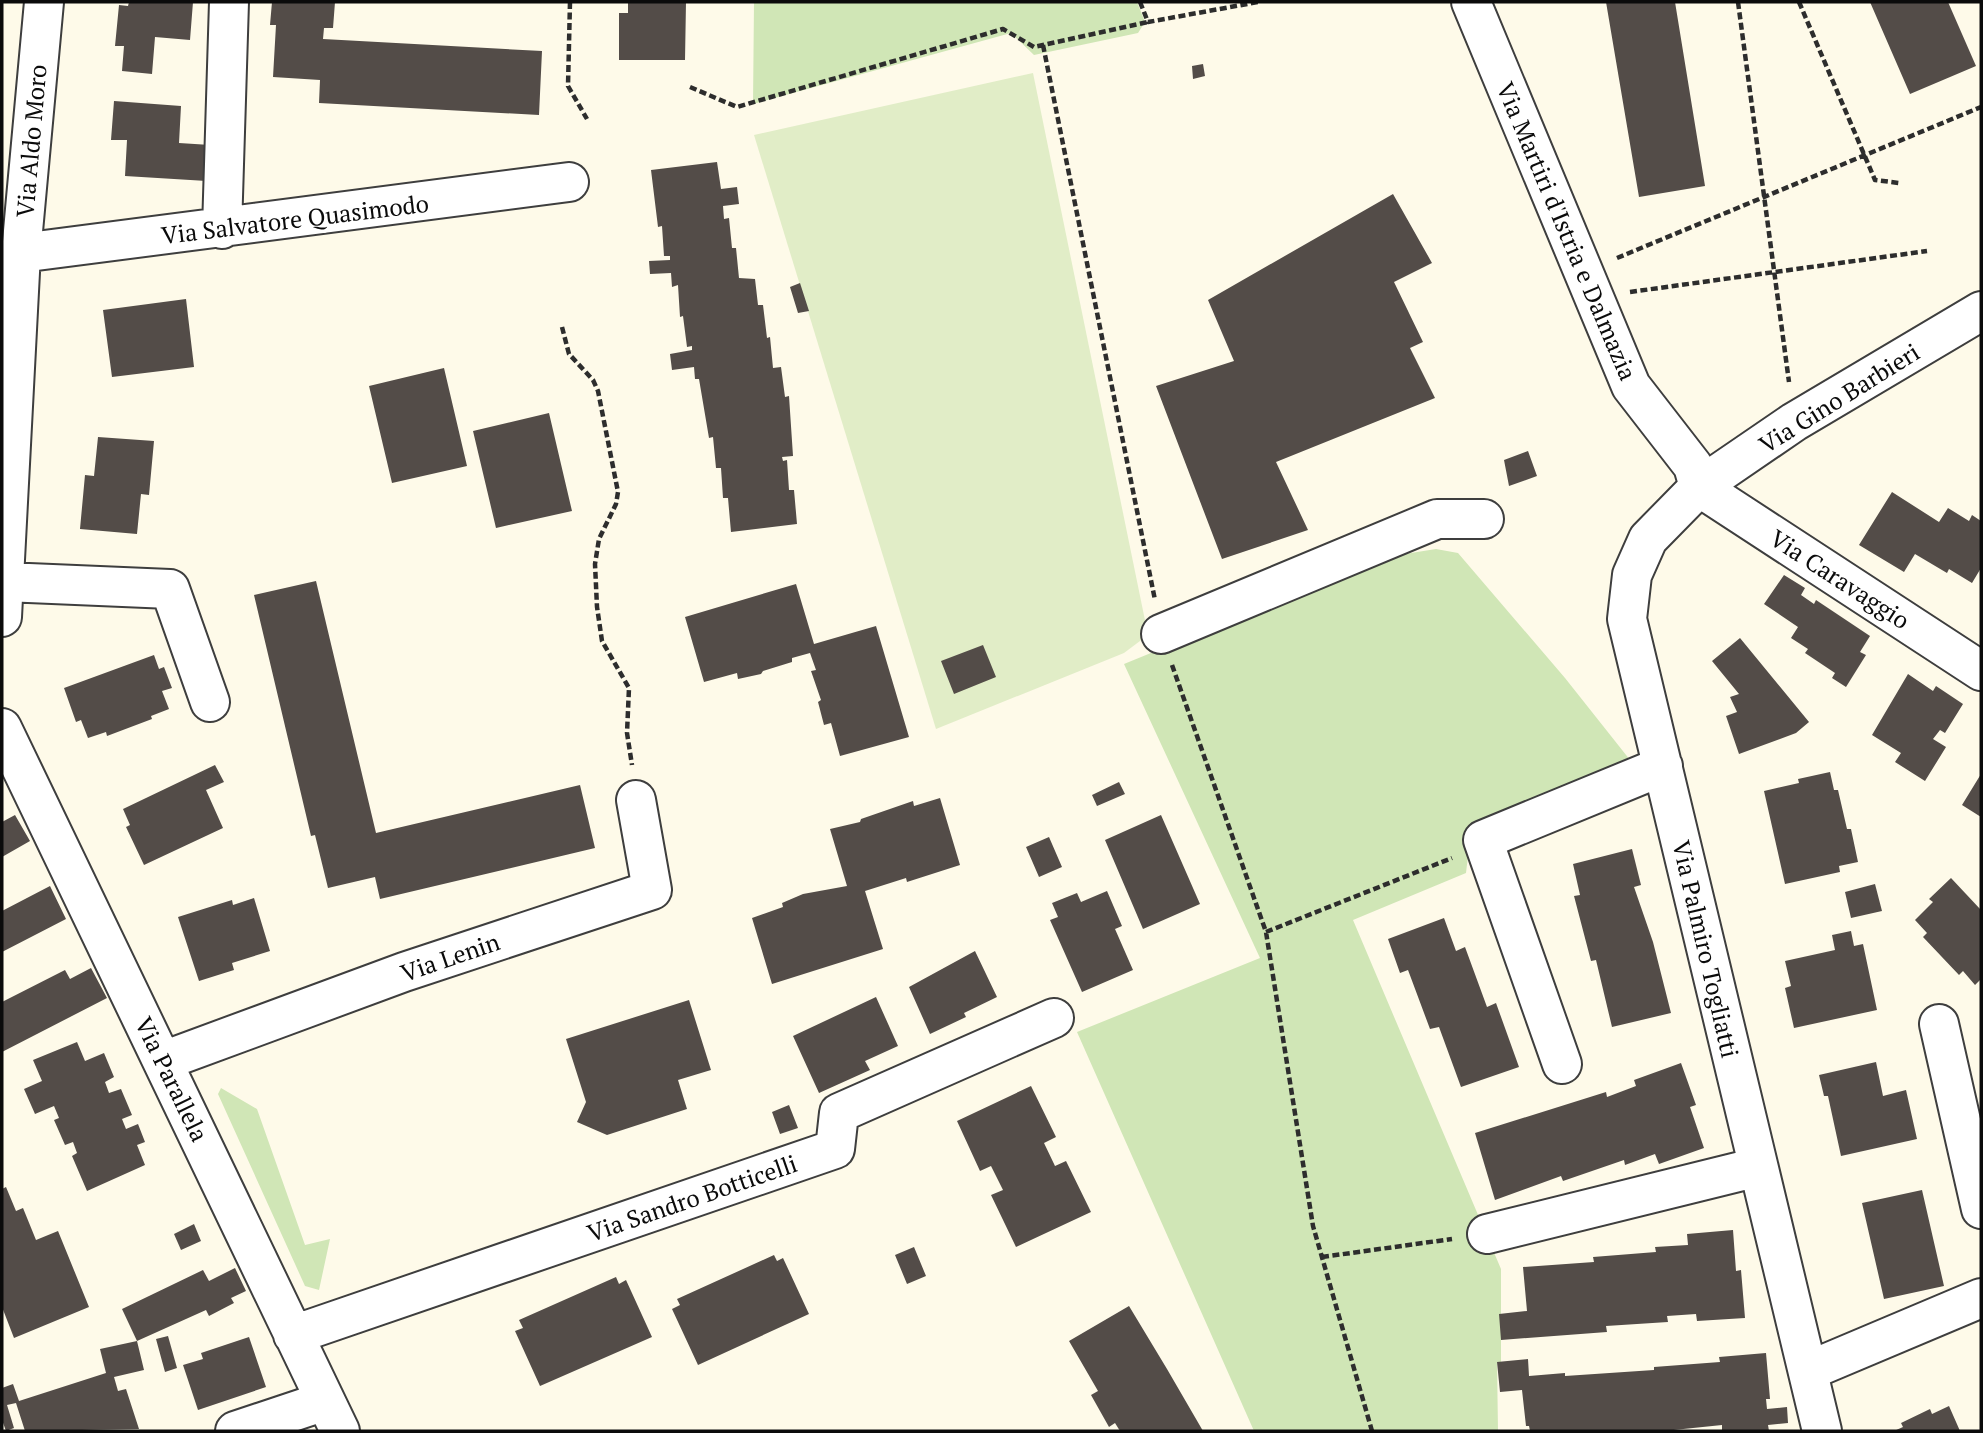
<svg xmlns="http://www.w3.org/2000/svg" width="1983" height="1433" font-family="'PT Serif',serif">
<rect width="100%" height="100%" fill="#fefae9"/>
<path fill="#d0e6b6" d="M754 2H1137L1145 22 1138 33 1034 55 1011 33 753 104Z
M1436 549 1458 553 1565 678 1634 765 1477 846 1468 856 1466 873 1353 920 1501 1269V1362H1497L1498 1431H1254L1077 1032 1260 958 1124 664 1386 557Z
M221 1088 257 1109 305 1245 330 1239 319 1290 305 1286 218 1094Z"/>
<path fill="#e1edc7" d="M1033 73 1148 635 1124 653 936 729 754 135Z"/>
<path fill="#534c48" d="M129 2H193L190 40 155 37 152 74 122 71 124 46H115L119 5 128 6Z
M272 2H335L333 28H324L323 39 542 51 539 115 319 103 320 80 273 77 276 25H270Z
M628 2H686L685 60H619V13H628Z
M1606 2H1675L1705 186 1639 197Z
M1870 2H1948L1976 66 1910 94Z
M1203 64 1205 76 1193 79 1192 66Z
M114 101 181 106 179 143 226 146 223 182 125 176 127 140H111Z
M717 162 721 189 737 187 739 204 723 206 724 219 729 218 732 248H736L739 278 755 279 758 305H763L767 338 770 337 773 368 781 367 785 397 789 396 793 456 782 457 783 461 787 460 789 490H794L797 524 731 532 728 498H723L721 468H716L713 437 709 438 699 379H695L694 367 672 370 670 354 692 350V346L687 347 683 316 680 317 678 285 672 287 671 273 650 274 649 261 670 260V256H664L662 226 658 227 651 170Z
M1393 194 1432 263 1394 282 1423 342 1410 348 1435 398 1276 462 1308 530 1222 559 1156 386 1234 361 1208 300Z
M800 283 809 311 798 313 790 287Z
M186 299 194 367 112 377 103 310Z
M444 368 467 466 392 483 369 386Z
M549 413 572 511 496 528 473 431Z
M98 437 154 441 149 495 141 494 137 534 80 529 85 475 94 476Z
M1528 451 1537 476 1509 486 1504 460Z
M1892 492 1939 522 1948 508 1969 521 1972 515 1981 521V568L1972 583 1949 569 1947 573 1915 554 1904 572 1859 545Z
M1784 575 1805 588 1801 595 1814 604 1816 600 1870 636 1860 652 1866 655 1846 687 1832 678 1835 673 1805 653 1808 649 1791 638 1798 627 1764 604Z
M316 581 376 833 580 785 595 848 380 899 375 877 328 888 315 835 311 836 254 595Z
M796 584 814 644 876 626 909 737 840 756 831 723 824 725 818 702 821 700 811 671 816 670 810 653 792 658V662L763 671 761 674 738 679 737 673 704 682 685 617Z
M1740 638 1809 722 1796 733 1739 754 1726 716 1737 712 1730 697 1739 694 1712 661Z
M983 645 996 677 954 694 941 661Z
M154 655 159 669 164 667 172 688 162 691 169 709 151 716 152 719 107 736 106 732 88 738 81 720 76 722 64 688Z
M1908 674 1933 691 1936 686 1963 704 1945 733 1940 730 1933 739 1946 747 1925 781 1895 762 1901 753 1872 735Z
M215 765 224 782 206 790 223 828 144 865 126 827 130 825 123 809Z
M1830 772 1834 790H1838L1847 829H1851L1858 862 1839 866 1840 872 1785 884 1764 791 1799 783 1798 779Z
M1981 774V817L1962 805Z
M1119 782 1125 794 1097 806 1092 795Z
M940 798 960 865 907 882 906 878 865 891 883 949 772 984 752 918 783 907 782 903 803 894 847 886 830 829 860 822 861 819 913 801 914 806Z
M15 815 30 841 2 857V822Z
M1161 815 1200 904 1143 929 1105 840Z
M1049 837 1062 867 1039 877 1026 847Z
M1632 849 1641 885 1634 887 1653 942 1671 1013 1612 1027 1596 960 1591 961 1574 896 1580 895 1573 864Z
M1951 878 1981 910V979L1975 985 1963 971 1959 975 1923 937 1927 933 1915 920 1933 902 1929 899Z
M1875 884 1882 911 1851 918 1845 892Z
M50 886 66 919 2 952V911Z
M1107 891 1122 926 1115 929 1133 970 1082 992 1050 920 1058 917 1052 903 1077 893 1081 902Z
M254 898 270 951 232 963 234 970 199 981 178 917 232 900 233 905Z
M1444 918 1456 951 1465 947 1487 1007 1496 1003 1519 1067 1461 1087 1439 1027 1430 1029 1408 970 1400 973 1388 939Z
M1851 931 1854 946 1863 944 1877 1010 1794 1028 1785 988 1791 986 1785 961 1835 950 1832 935Z
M975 951 997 997 964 1013 966 1017 930 1034 909 987Z
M91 968 107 998 2 1052V1002L65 970 70 979Z
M876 997 898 1046 865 1061 870 1070 819 1093 793 1036Z
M689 1000 711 1070 678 1080 687 1109 607 1135 577 1122 586 1102 566 1039Z
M77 1042 85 1061 104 1053 114 1077 105 1082 109 1093 121 1089 132 1115 122 1119 126 1129 138 1124 145 1142 137 1145 145 1165 87 1191 72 1156 77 1153 73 1142 65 1145 54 1120 59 1118 54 1106 35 1114 24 1089 42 1081 33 1060Z
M1876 1062 1883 1096 1906 1090 1917 1139 1841 1156 1828 1096H1824L1819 1075Z
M1681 1063 1696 1105 1690 1107 1704 1148 1659 1164 1655 1154 1625 1165 1624 1160 1563 1181 1561 1176 1495 1200 1475 1133 1606 1092 1607 1097 1636 1086 1634 1080Z
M1031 1086 1056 1137 1044 1143 1055 1166 1066 1161 1091 1212 1016 1247 991 1195 1003 1190 991 1166 980 1171 957 1121Z
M789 1105 798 1128 780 1134 772 1112Z
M6 1187 16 1211 23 1208 36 1240 58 1231 89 1307 14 1338 2 1307V1189Z
M1922 1190 1944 1286 1884 1299 1862 1203Z
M194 1224 201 1241 181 1250 174 1234Z
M1733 1230 1736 1271 1741 1270 1745 1318 1697 1321 1696 1314 1667 1316 1668 1322 1606 1326 1607 1332 1501 1340 1499 1314 1527 1311 1523 1267 1594 1262 1593 1257 1656 1252 1655 1247 1688 1245 1687 1234Z
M914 1247 926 1276 907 1284 895 1255Z
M774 1255 777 1261 783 1258 809 1314 698 1365 672 1309 680 1305 677 1299Z
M235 1268 246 1291 231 1298 234 1303 209 1316 206 1310 137 1341 122 1309 203 1270 209 1281Z
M616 1277 619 1284 626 1280 652 1337 540 1386 515 1331 523 1328 519 1320Z
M1129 1306 1167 1369 1203 1431H1120L1115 1423 1109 1427 1091 1395 1098 1391 1069 1341Z
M168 1336 177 1368 165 1372 156 1339Z
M249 1337 266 1387 198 1410 183 1365 203 1359 201 1353Z
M137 1341 144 1370 114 1377 118 1391 126 1389 139 1429 25 1431 16 1403 7 1405 14 1428 6 1431 2 1420V1388L13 1384 19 1401 106 1373 100 1349Z
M1766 1353 1770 1399H1766L1767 1409 1787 1407 1788 1423 1768 1425 1769 1431H1722V1425L1664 1431H1530L1529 1426H1526L1522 1390 1500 1392 1497 1362 1528 1359 1529 1376 1565 1373V1376L1654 1370V1367L1720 1362 1719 1357Z
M1949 1406 1960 1431H1894L1903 1427 1901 1423 1930 1409 1932 1414Z"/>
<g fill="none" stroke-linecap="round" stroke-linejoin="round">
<defs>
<path id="minor" d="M1471 2 1631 386 1693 466 1699 487
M222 229 229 2
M21 253 569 182
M1699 487 1981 671
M5 582 170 589 210 702
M2 617 21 253 44 2
M1161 634 1437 519H1484
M2 728 340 1431
M1939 1024 1981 1209
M163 1061 404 972 652 890 636 800
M1562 1064 1483 840 1663 766
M1487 1234 1758 1167
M293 1335 835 1149 839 1113 1054 1018
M1808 1371 1981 1298
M235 1431 325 1401
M1822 1431 1627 619 1632 575 1648 539 1699 487 1794 422 1981 311"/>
</defs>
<use href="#minor" stroke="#3e3e3e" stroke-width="42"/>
<path stroke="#2d2d2d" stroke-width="4.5" stroke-dasharray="7 3.5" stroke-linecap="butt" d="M570 2 568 86 587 119
M1140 2 1148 22 1258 2
M1738 2 1789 382
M1799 2 1875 180 1899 183
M1043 45 1155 600
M690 87 737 107 1003 29 1034 47 1148 22
M1617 258 1981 107
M1630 292 1927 251
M562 327 569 354 593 380 598 391 618 492 616 504 599 539 595 564 597 607 602 641 629 688 627 733 632 765
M1172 665 1266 932 1313 1226 1372 1431
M1266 932 1452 858
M1322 1257 1452 1239"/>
<use href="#minor" stroke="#fff" stroke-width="38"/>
</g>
<g text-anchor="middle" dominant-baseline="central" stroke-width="7" stroke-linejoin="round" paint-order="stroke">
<g font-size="24" fill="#0b0b0b" stroke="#fff">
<text transform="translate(31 141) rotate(-85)">Via Aldo Moro</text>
<text transform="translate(295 219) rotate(-7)">Via Salvatore Quasimodo</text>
<text transform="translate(1567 231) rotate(67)">Via Martiri d'Istria e Dalmazia</text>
<text transform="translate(1839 398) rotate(-32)">Via Gino Barbieri</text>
<text transform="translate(1840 579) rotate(33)">Via Caravaggio</text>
<text transform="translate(1706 949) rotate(77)">Via Palmiro Togliatti</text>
<text transform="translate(450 957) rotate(-19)">Via Lenin</text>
<text transform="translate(172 1079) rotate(64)">Via Parallela</text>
<text transform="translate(692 1198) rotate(-19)">Via Sandro Botticelli</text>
</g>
</g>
<rect width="1983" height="1433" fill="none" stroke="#0b0b0b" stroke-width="7"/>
</svg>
